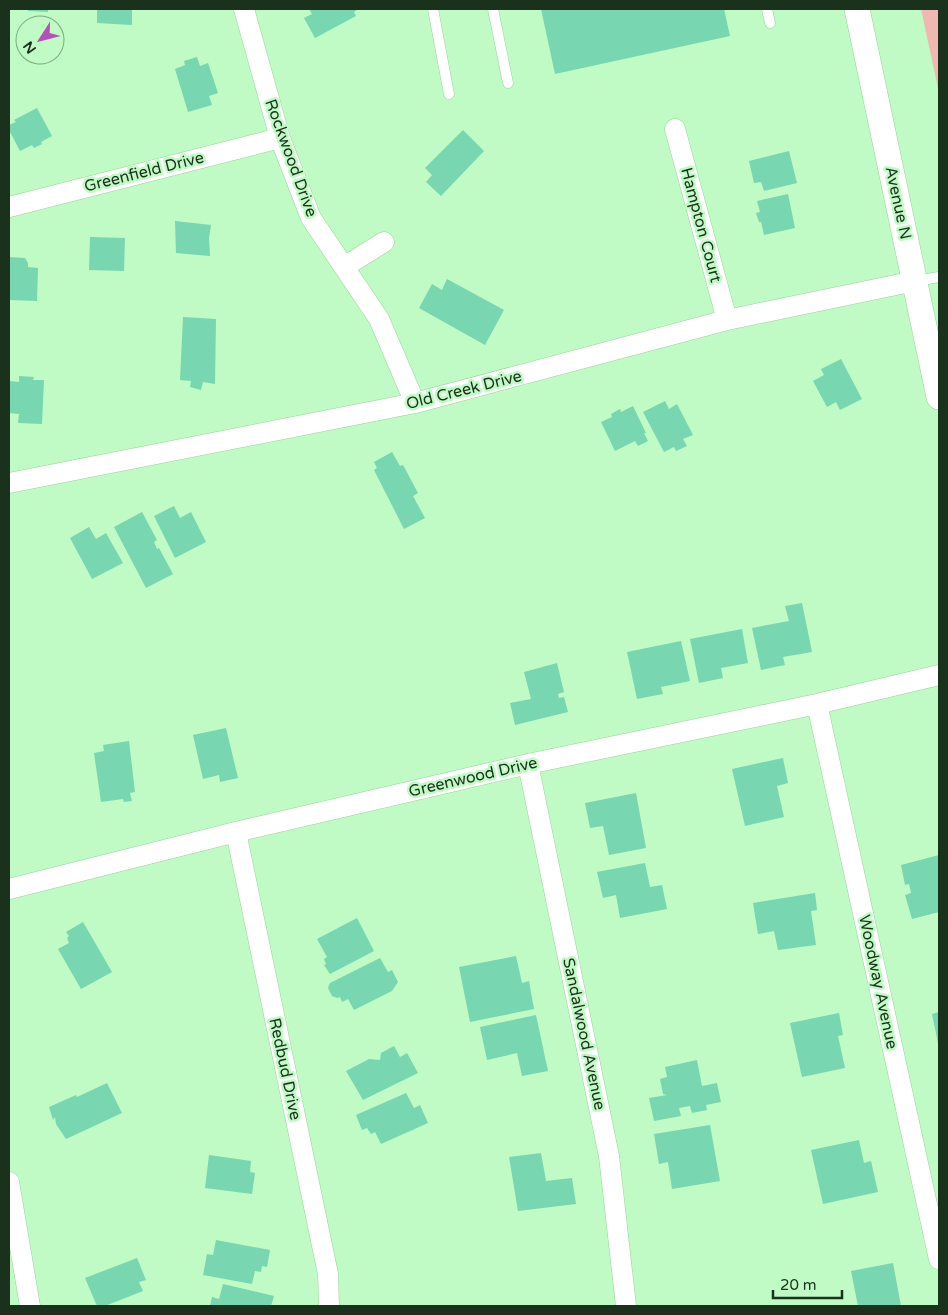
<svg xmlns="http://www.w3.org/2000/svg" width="948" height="1315" font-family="'Varela Round',sans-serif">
<rect width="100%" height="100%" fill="#c0fac4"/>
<path fill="#f0b8b1" d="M921 9H939V93Z"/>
<path fill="#78d6b1" d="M28 9H48V12L28 11Z
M97 9H132V25L97 23Z
M309 9H356L357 10 354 12 356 16 315 38 304 18 312 14Z
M541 9H724L730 36 555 74Z
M197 57 200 66 208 63 218 93 209 96 212 105 188 112 175 69 185 65 184 61Z
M37 108 52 136 41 142 42 144 34 148 32 145 20 151 9 130V125L16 122 14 120Z
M463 130 484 151 441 196 426 182 432 175 425 168Z
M789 151 797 183 764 191 761 182 754 183 749 161Z
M788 194 795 228 764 235 761 222H759L756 213 760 212 757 201Z
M175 221 211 225 209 238 210 256 176 253Z
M90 237 125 238 124 271 89 270Z
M9 257 25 258 28 263V267L38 268 37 301 9 300Z
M447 279 504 310 485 345 419 308 432 284 442 290Z
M183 317 216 319 215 384 203 382 201 390 190 387 191 381 180 380Z
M841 359 862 399 840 410 836 402 827 407 813 381 824 375 821 369Z
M19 376 34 377 33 380H44L42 424 18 423 19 414 9 413 10 381 19 382Z
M665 401 669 409 677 404 693 435 683 439 687 446 676 451 674 447 664 452 643 412Z
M633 406 646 433H644L648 441 638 446 635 441 615 451 601 422 612 417 611 414 620 409 621 412Z
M392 452 400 466 403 465 418 493 413 496 425 518 404 529 374 470 377 468 374 462Z
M174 506 180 518 191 512 206 542 175 558 154 516Z
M142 512 157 540 154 542 157 549 159 548 173 574 146 588 114 527Z
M89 527 96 539 106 533 123 563 92 579 70 538Z
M802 603 812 652 783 657 785 665 761 670 752 628 789 621 785 606Z
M742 629 748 663 721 668 723 678 699 683 690 639Z
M681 641 690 681 661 687 663 694 637 699 627 652Z
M557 663 564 692 558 694 559 698 564 697 568 712 515 725 510 703 531 699 524 672Z
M226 728 238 778 220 782 219 775 203 779 193 735Z
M129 741 135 792 130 793 132 801 124 802 123 799 101 802 94 753 104 751 103 745Z
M783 758 788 783 777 786 784 817 745 826 732 769Z
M636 793 646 848 609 855 603 826 590 828 585 803Z
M939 855V912L912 919 905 895 911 893 909 884 905 885 901 865Z
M645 863 650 887 662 885 667 909 620 918 616 895 603 898 597 872Z
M815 893 817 910 811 911 816 945 778 950 774 931 758 934 753 903Z
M357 918 374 951 330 974 324 965 326 964 324 959 327 957 317 939Z
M83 922 112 972 81 989 58 949 69 943 67 938 69 936 66 932Z
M516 956 522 983 529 981 534 1009 470 1022 459 967Z
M380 958 388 972 392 970 398 982 392 991 354 1010 348 999 342 1002 340 997 337 998 332 996 328 988 330 983Z
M939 1012V1043H938L932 1014Z
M839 1013 843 1035 838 1036 845 1068 802 1077 790 1023Z
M536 1015 548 1071 522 1076 517 1053 487 1060 480 1027Z
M394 1046 400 1057 407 1053 418 1073 363 1100 346 1071 369 1059 380 1060 381 1053Z
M697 1060 702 1086 717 1083 721 1102 706 1105 707 1110 692 1113 690 1106 679 1108 681 1116 654 1121 649 1098 667 1095 663 1094 660 1079 667 1077 665 1067Z
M107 1083 122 1113 66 1139 56 1124 55 1117 53 1120 49 1107 76 1095 77 1097Z
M406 1093 414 1108 420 1105 428 1123 381 1144 375 1132 371 1134 367 1128 362 1130 356 1115Z
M710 1125 720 1181 672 1189 668 1162 659 1164 654 1134Z
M859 1140 864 1163 871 1161 878 1192 823 1204 811 1150Z
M541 1153 546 1181 572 1178 576 1204 518 1211 509 1157Z
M209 1155 251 1161 250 1172 255 1173 252 1194 205 1188Z
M216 1240 270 1250 267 1267 262 1266 261 1272 255 1271 252 1284 203 1275 207 1254 213 1255Z
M137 1258 146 1280 139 1282 143 1291 105 1306H97L85 1278Z
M893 1263 901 1306H858L851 1271Z
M223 1284 274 1296 271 1306H210L212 1297 219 1299Z"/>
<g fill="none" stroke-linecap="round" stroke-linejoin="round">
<defs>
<path id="service" d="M433 9 449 94
M493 9 508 83
M767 9 770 23
M915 281 939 277"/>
<path id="minor" d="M244 9 280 138 311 218 379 319 415 403
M675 129 727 320
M9 207 280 138
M344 267 384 242
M9 483 415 403 727 320 915 281
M817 704 939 1259
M528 764 609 1156 626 1306
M236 832 328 1274 329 1306
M9 889 236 832 528 764 817 704 939 675
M9 1182 30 1306"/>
<path id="tertiary" d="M857 9 939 397"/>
</defs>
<use href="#service" stroke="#99d29e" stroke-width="11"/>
<use href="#minor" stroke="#99d29e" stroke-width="21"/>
<use href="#tertiary" stroke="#99d29e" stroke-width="26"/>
<use href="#service" stroke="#fff" stroke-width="10"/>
<use href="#minor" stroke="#fff" stroke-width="20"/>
<use href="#tertiary" stroke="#fff" stroke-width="25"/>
</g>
<g text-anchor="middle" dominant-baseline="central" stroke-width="5" stroke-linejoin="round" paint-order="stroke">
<g font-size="16" fill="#1a311c" stroke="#c0fac4">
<text transform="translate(291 158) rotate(70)">Rockwood Drive</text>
<text transform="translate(144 172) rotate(-14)">Greenfield Drive</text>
<text transform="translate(898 203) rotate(78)">Avenue N</text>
<text transform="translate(701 225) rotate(75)">Hampton Court</text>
<text transform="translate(464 390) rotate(-14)">Old Creek Drive</text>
<text transform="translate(473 777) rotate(-13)">Greenwood Drive</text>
<text transform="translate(878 982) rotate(78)">Woodway Avenue</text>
<text transform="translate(584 1034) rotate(78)">Sandalwood Avenue</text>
<text transform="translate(285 1069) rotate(78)">Redbud Drive</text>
</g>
</g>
<rect width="948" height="1315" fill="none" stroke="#1a311c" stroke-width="20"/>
<g transform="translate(40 40) rotate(234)"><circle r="24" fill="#c0fac4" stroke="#7eaa81"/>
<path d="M0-4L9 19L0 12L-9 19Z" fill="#b551b7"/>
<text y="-8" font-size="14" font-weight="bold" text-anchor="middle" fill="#1a311c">N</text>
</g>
<path d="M773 1290v8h69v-8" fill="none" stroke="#1a311c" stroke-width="2.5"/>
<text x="780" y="1290" font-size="15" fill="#1a311c" stroke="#c0fac4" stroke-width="4" paint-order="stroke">20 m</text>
</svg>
